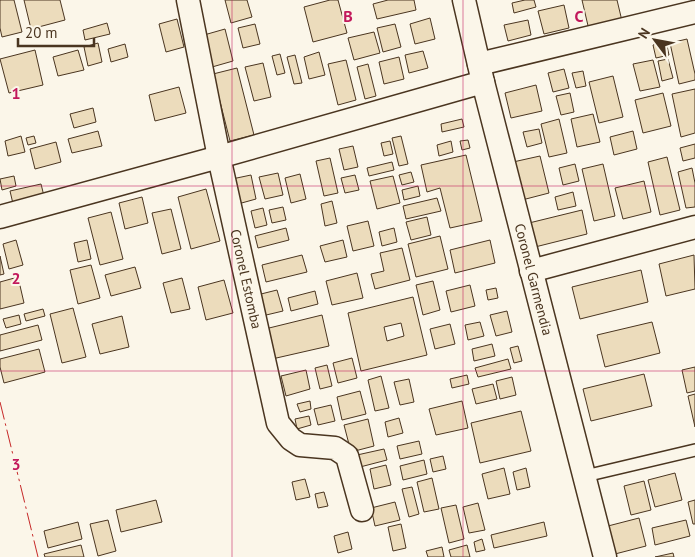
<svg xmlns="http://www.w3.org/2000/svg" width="695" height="557" font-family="'PT Sans',sans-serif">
<rect width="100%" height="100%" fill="#fbf6e9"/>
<path fill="#ecdcbc" stroke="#4a3520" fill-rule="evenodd" d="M0 0H14L22 32 2 37 0 28Z
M24 0H60L65 20 31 29Z
M225 0H247L252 17 231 23Z
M330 0H338L347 33 313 42 304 7Z
M388 0H414L416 10 377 19 373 4Z
M525 0H534L536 7 514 13 512 3Z
M582 0H617L622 21 589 30Z
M564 5 569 28 544 34 538 11Z
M430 18 435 39 415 44 410 24Z
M177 19 184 47 166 52 159 24Z
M528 20 531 35 508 41 504 25Z
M107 23 110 34 85 40 83 30Z
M255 24 260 44 243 48 238 28Z
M395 24 401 47 383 52 377 28Z
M225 29 233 61 212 67 204 35Z
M374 32 380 53 354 60 348 38Z
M687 39 695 74V80L679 84 670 43Z
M666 41 669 55 656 58 653 45Z
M98 43 102 62 88 66 84 47Z
M125 44 128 57 111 62 108 49Z
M35 50 43 85 9 93 0 59Z
M78 50 84 70 58 76 53 57Z
M423 51 428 68 409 73 405 55Z
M319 52 325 75 309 79 304 57Z
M280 54 285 73 277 75 272 56Z
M295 55 302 83 294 84 287 57Z
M399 57 404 79 384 84 379 62Z
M668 59 673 78 662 81 658 61Z
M346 60 356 100 338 105 328 64Z
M653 60 660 87 640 91 633 64Z
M263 63 271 97 254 101 245 67Z
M368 64 376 96 365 99 357 67Z
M237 68 254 135 230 141 213 74Z
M564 69 569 88 553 92 548 73Z
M583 71 586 86 576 88 572 73Z
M613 76 623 117 599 123 589 82Z
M536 85 542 111 511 118 505 93Z
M179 87 186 113 155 121 149 95Z
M695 89V133L681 137 672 94Z
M570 93 574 112 561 115 556 96Z
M663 93 671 126 643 133 635 100Z
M93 108 96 122 74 128 70 114Z
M593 114 600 142 577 147 571 119Z
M462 119 464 127 442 132 441 124Z
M559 119 567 153 549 157 541 124Z
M539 129 542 143 527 147 523 132Z
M98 131 102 146 72 153 68 139Z
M633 131 637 149 614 155 610 137Z
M21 136 25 152 8 156 5 141Z
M34 136 36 143 28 145 26 138Z
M401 136 408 164 399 166 392 138Z
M468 140 470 148 462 150 460 141Z
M390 141 393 154 384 156 381 143Z
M451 141 453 152 439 156 437 145Z
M56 142 61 162 35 169 30 149Z
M695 144V158L683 161 680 148Z
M353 146 358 167 344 170 339 149Z
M466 155 482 221 450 228 440 188 427 192 421 165Z
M540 156 549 193 522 200 513 162Z
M667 157 680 210 660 215 648 162Z
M330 158 338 193 324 196 316 161Z
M392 162 394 170 369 176 367 168Z
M575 164 579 181 563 185 559 168Z
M603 164 615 216 594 221 582 169Z
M692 168 695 183V207L686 208 678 172Z
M411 172 414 182 402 185 399 175Z
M278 173 283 195 265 199 259 177Z
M300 174 306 199 291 203 285 178Z
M251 175 256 199 238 204 232 179Z
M355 175 359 190 345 193 341 178Z
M14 176 16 186 2 190 0 179Z
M393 176 400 203 377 209 370 181Z
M644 181 651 212 623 219 615 188Z
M41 184 45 200 14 208 10 191Z
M418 186 420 196 404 200 402 190Z
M206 189 220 241 191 249 178 197Z
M573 192 576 206 558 210 555 197Z
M142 197 148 223 125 229 119 203Z
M437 198 441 211 406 219 403 206Z
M332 201 337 223 325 226 321 204Z
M283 207 286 220 272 223 269 210Z
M263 208 267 225 255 228 251 211Z
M171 209 181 249 162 254 152 213Z
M582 210 587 234 535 247 529 223Z
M111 212 123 259 100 265 88 218Z
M427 217 431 235 411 240 406 222Z
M368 221 374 246 353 251 347 226Z
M286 228 289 240 258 248 255 236Z
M394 228 397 242 382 246 379 232Z
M440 236 448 269 416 277 408 244Z
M16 240 23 265 9 269 3 244Z
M87 240 91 259 78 262 74 243Z
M343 240 347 257 325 262 320 246Z
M490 240 495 263 455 273 450 250Z
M402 248 410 280 375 289 371 274 384 271 380 253Z
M302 255 307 272 266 282 262 265Z
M694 255 695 289 666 296 659 264Z
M0 256 4 274 0 275Z
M91 265 100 298 78 304 70 270Z
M135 267 141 288 111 296 105 275Z
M641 270 648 302 580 319 572 287Z
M357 273 363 298 332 305 326 281Z
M18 277 24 303 0 309V282Z
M182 278 190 309 171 313 163 283Z
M224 280 233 313 206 320 198 287Z
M433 281 440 310 423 315 416 285Z
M470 285 475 306 451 312 446 291Z
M496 288 498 298 488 300 486 290Z
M277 290 283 311 262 316 257 295Z
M315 291 318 304 291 311 288 298Z
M413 297 427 355 361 371 348 313ZM401 323 404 336 387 341 384 327Z
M73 308 86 357 62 363 50 314Z
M43 309 45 316 26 321 24 314Z
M507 311 512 332 496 336 490 315Z
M19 315 21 324 6 328 3 319Z
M322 315 329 346 272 359 265 329Z
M122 316 129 347 100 354 92 324Z
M480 322 484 336 468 340 465 325Z
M652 322 660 353 605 367 597 335Z
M450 324 455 344 435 349 430 329Z
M38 325 42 340 0 351V335Z
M492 344 495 356 474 361 472 349Z
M518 346 522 361 514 363 510 348Z
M39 349 45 372 4 383 0 367V359Z
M352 358 357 378 338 383 333 363Z
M508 359 511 369 478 377 475 368Z
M327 365 332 386 320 389 315 368Z
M695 367V391L687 393 682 370Z
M306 370 310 389 286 396 281 376Z
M644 374 652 406 591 421 583 389Z
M467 375 469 384 452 388 450 379Z
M381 376 389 408 375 411 368 380Z
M512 377 516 395 500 399 496 381Z
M409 379 414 402 400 405 394 382Z
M493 384 497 399 476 404 472 389Z
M360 391 366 414 342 420 337 397Z
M695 394V427L688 396Z
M310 401 311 409 300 412 297 404Z
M462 401 468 428 436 435 429 409Z
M331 405 335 421 318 425 314 409Z
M521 411 531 451 480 463 471 423Z
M309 416 311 425 297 429 295 419Z
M399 418 403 433 388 437 385 422Z
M368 419 374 446 351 452 344 425Z
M419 441 422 454 400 459 397 446Z
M384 449 387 460 360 467 357 455Z
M443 456 446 469 433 472 430 459Z
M424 460 427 474 403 480 400 466Z
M386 465 391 485 374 489 370 469Z
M504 468 510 494 488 499 482 474Z
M526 468 530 487 517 490 513 472Z
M675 473 682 500 655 507 648 480Z
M432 478 439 509 424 512 417 482Z
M305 479 310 497 296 500 292 482Z
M644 481 651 510 631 515 624 486Z
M412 487 419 514 409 517 402 489Z
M324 492 328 506 318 508 315 494Z
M156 500 162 522 121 532 116 510Z
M695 500V524H693L688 502Z
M395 502 400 520 375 526 371 508Z
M478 503 485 530 469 533 463 507Z
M456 505 464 539 449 543 441 508Z
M639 518 646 546 615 554 608 526Z
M108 520 116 551 98 556 90 524Z
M686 520 690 536 655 545 652 528Z
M78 522 82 539 48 548 44 531Z
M544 522 547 536 494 548 491 535Z
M401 524 406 548 393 551 388 527Z
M348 532 352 549 338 553 334 536Z
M482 539 485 550 476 552 474 542Z
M81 545 84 557H45L44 554Z
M467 545 470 557H451L449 550Z
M442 547 444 557H428L426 551Z
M673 553 674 557H655Z"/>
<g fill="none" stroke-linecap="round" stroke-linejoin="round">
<defs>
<path id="service" d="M585 476 695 450"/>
<g id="minor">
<path id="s1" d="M188 0 219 157 278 423 291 439 300 445 335 448 347 456 362 510"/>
<path id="s2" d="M464 0 483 82 605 557"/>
<path d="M479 64 695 12"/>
<path d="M0 217 219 157 483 82"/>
<path d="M531 271 695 227"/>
</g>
</defs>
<use href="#service" stroke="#4a3520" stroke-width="14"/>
<use href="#minor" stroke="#4a3520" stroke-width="25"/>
<use href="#service" stroke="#fbf6e9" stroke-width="11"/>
<use href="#minor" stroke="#fbf6e9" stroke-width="22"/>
<path stroke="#c62828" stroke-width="1" stroke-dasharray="18 4 2.5 4" stroke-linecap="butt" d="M0 402 38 557"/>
</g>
<path fill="none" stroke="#c2185b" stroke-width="1" stroke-opacity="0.55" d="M232 0V557M463 0V557M0 186H695M0 371H695"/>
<g text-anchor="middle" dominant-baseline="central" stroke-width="4" stroke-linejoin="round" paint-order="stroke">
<g font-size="14" fill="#4a3520" stroke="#fbf6e9">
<text stroke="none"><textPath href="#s1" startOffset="285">Coronel Estomba</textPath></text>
<text stroke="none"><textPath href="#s2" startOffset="288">Coronel Garmendia</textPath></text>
</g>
</g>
<g font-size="16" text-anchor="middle" font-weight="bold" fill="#c2185b" stroke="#fbf6e9" stroke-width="4" stroke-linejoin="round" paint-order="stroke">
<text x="348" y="22">B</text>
<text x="579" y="22">C</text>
<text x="16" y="99">1</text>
<text x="16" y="284">2</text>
<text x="16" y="470">3</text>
</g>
<g transform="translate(655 40) rotate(302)" stroke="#fbf6e9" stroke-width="4" paint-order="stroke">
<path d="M0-4L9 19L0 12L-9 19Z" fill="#4a3520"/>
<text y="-8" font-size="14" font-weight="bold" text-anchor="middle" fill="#4a3520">N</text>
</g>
<path d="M18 38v8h76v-8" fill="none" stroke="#4a3520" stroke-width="2.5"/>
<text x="25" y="38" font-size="15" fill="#4a3520" stroke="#fbf6e9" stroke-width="4" paint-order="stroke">20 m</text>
</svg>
